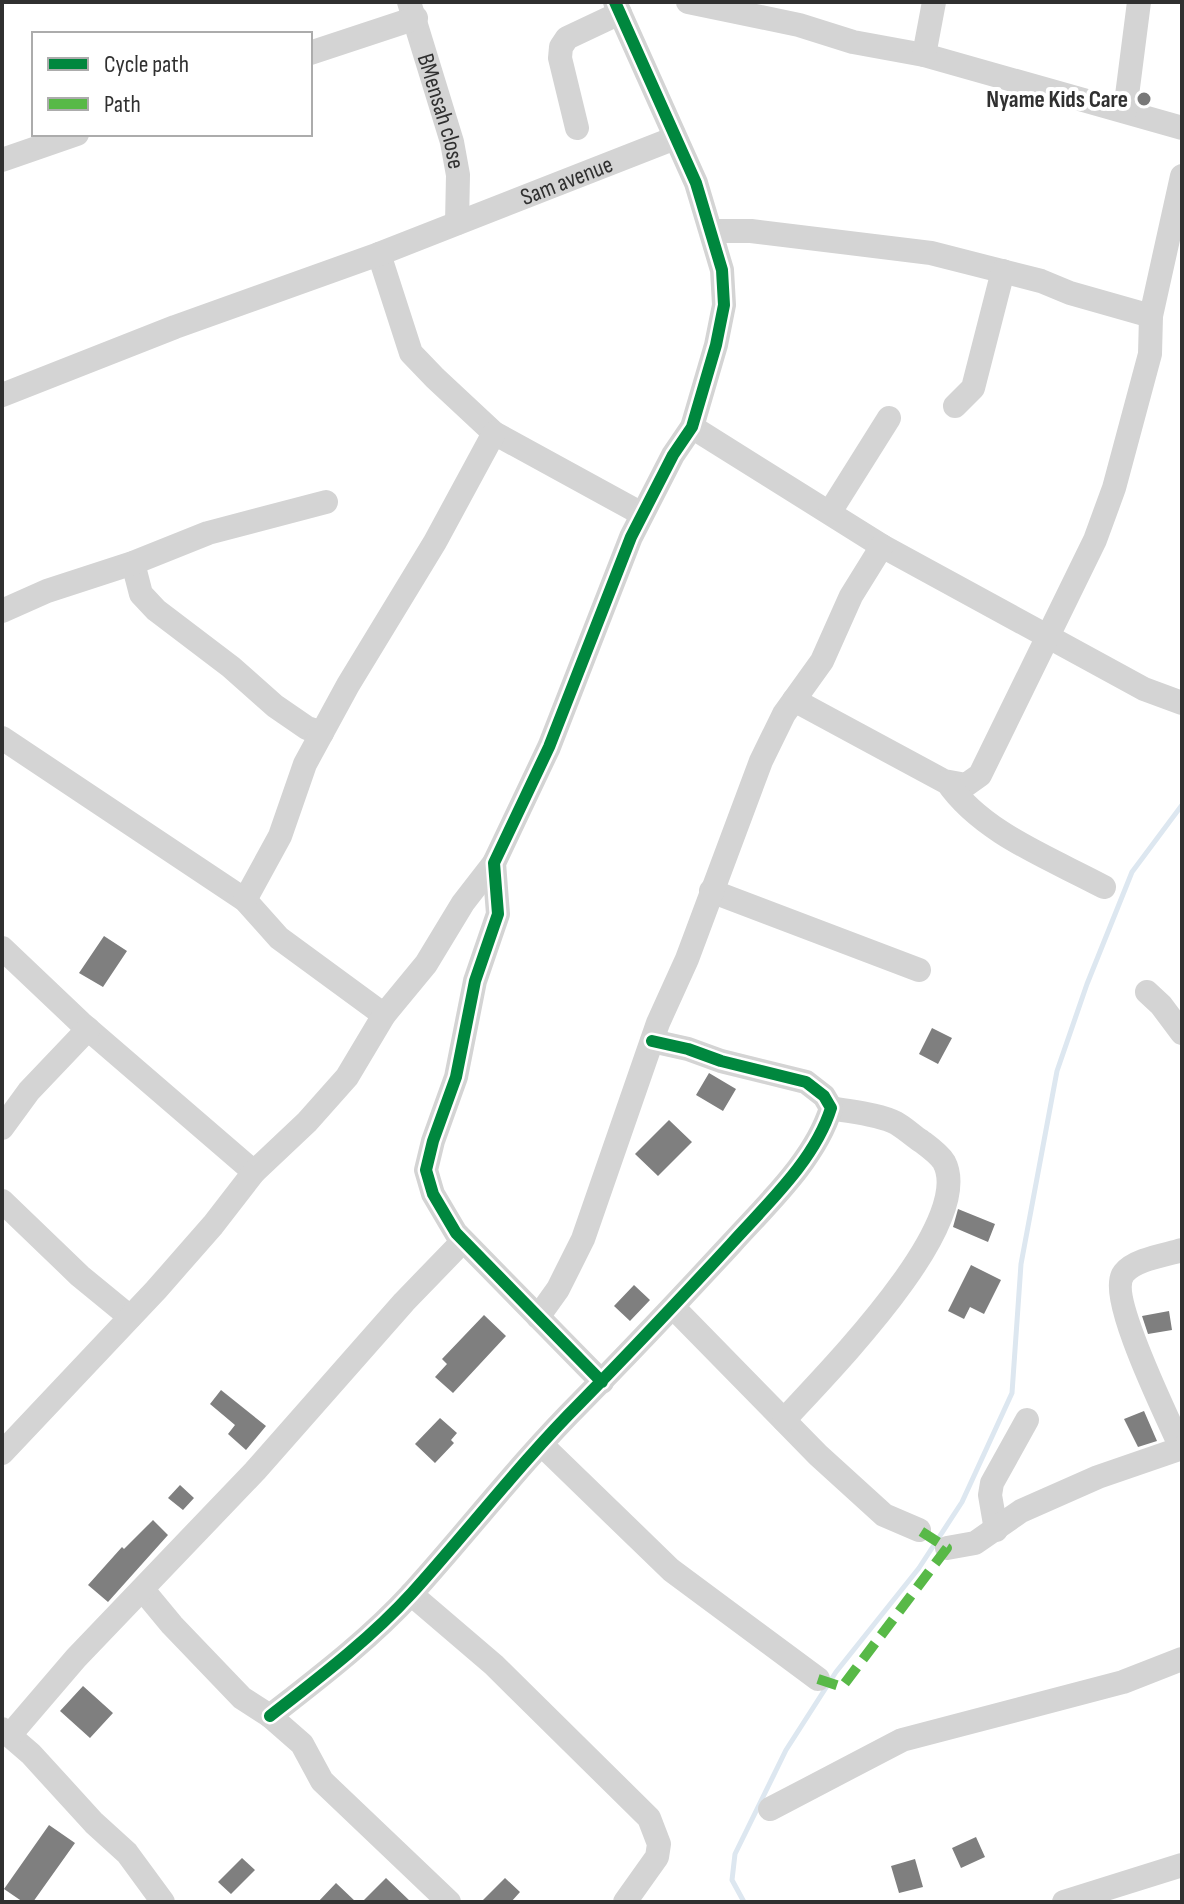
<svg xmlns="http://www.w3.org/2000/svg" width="1184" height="1904" font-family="'Sofia Sans Condensed',sans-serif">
<rect width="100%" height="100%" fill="#fff"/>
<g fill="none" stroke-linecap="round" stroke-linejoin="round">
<path stroke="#dde7f0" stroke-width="5" d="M744 1902 732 1880 735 1854 786 1750 836 1672 919 1568 962 1502 1012 1393 1021 1264 1057 1071 1087 984 1132 872 1182 805"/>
</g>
<path fill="#7f7f7f" d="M104 936 127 951 103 987 79 973Z
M932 1028 952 1038 938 1064 919 1054Z
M709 1073 736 1089 723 1111 696 1095Z
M669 1120 692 1142 658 1176 635 1154Z
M958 1209 995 1224 988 1242 953 1227Z
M971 1265 1001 1280 984 1314 970 1307 964 1319 948 1311Z
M634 1285 650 1300 630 1321 614 1306Z
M1169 1311 1172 1330 1148 1334 1142 1316Z
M484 1315 506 1336 453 1393 435 1377 447 1364 442 1359Z
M221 1390 266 1426 246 1450 228 1434 235 1425 210 1404Z
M1144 1411 1157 1441 1138 1447 1124 1419Z
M440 1418 457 1433 451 1440 454 1443 435 1463 415 1444Z
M180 1485 194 1498 183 1510 168 1498Z
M153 1520 168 1535 108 1602 88 1585 122 1547 124 1549Z
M83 1686 113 1713 90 1738 60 1711Z
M49 1825 75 1843 33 1902H23L4 1889Z
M976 1837 985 1857 961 1868 952 1848Z
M242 1858 255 1870 231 1894 218 1882Z
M915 1859 923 1887 899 1893 891 1866Z
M386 1878 411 1902H362Z
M505 1878 520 1892 511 1902H481Z
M336 1883 356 1902H318Z"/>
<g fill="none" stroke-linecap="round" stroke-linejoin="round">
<g stroke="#d4d4d4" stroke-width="24">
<path id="s1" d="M409 2 452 142 458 175 457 223"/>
<path d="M688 2 799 25 853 42 924 55 1182 128"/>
<path d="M310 53 416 18"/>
<path d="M924 55 934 2"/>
<path d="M1125 111 1139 2"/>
<path d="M577 128 560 58 561 47 567 38 620 13"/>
<path d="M2 160 77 134"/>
<path d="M712 231H751L931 253 1041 281 1070 293 1151 316"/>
<path d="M379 254 411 353 435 378 494 433 642 514"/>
<path id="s2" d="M2 395 175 327 379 254 675 138"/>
<path d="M955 406 973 388 1003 271"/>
<path d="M692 427 882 546 1144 689 1182 703"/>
<path d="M830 512 889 418"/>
<path d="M133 563 141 594 156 610 231 667 275 706 307 728 322 733"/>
<path d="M2 611 47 591 133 563 208 533 326 502"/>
<path d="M794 700 944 781 966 785 980 775 1095 540 1114 488 1150 354 1151 316 1182 176"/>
<path d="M2 738 245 900 279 938 384 1015"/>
<path d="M947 782C982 833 1050 858 1104 887"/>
<path d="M711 891 919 970"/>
<path d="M245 900 280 836 305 764 348 685 435 542 494 433"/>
<path d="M2 948 81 1023 254 1172"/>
<path d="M1147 992 1161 1005 1182 1033"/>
<path d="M2 1128 29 1091 88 1029"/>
<path d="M2 1201 80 1276 130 1317"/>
<path d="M673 1307 818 1455 884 1515 919 1530"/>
<path d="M538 1317 558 1289 583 1239 658 1023 687 959 761 761 784 714 822 661 851 596 882 546"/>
<path d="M602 1382 456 1233 433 1194 426 1170 433 1141 456 1077 475 981 498 914 494 863 549 747 631 537 673 455 692 427 716 345 724 305 722 270 696 183 615 2"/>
<path d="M784 1420C823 1377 977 1224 944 1162 939 1154 929 1147 921 1141 913 1136 905 1128 896 1123 878 1114 851 1112 831 1108"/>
<path d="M542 1445 671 1570 818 1679"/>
<path d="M1181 1448C1169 1420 1106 1295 1124 1273 1135 1259 1166 1255 1182 1250"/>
<path d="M2 1453 156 1290 213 1225 254 1172 307 1122 347 1077 384 1015 426 964 463 903 494 863"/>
<path d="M996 1530 990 1495 992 1483 1027 1420"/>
<path d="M947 1548 975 1543 1021 1511 1098 1477 1182 1448"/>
<path d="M143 1590 172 1625 242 1698 270 1716 302 1744 322 1781 449 1902"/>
<path d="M411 1594 494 1665 649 1818 659 1844 657 1857 625 1902"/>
<path d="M270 1716C320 1677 370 1639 412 1593 469 1530 521 1462 581 1402 632 1350 682 1297 731 1244 767 1204 815 1160 831 1108L824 1096 806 1082 721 1061 688 1049 652 1041"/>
<path d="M2 1729 31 1754 94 1823 127 1853 163 1902"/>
<path d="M10 1735 76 1658 255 1471 404 1302 463 1241"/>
<path d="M770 1809 902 1740 1123 1682 1182 1659"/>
<path d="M1064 1902 1182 1865"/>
</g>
<path stroke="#58b947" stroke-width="10" stroke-dasharray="20 10" stroke-linecap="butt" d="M818 1679 842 1687 947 1548 919 1530"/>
<defs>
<path id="cycleway" d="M602 1382 456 1233 433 1194 426 1170 433 1141 456 1077 475 981 498 914 494 863 549 747 631 537 673 455 692 427 716 345 724 305 722 270 696 183 615 2
M270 1716C320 1677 370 1639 412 1593 469 1530 521 1462 581 1402 632 1350 682 1297 731 1244 767 1204 815 1160 831 1108L824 1096 806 1082 721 1061 688 1049 652 1041"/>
</defs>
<use href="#cycleway" stroke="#fff" stroke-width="17"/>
<use href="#cycleway" stroke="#00873e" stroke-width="12"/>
</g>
<circle fill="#787878" stroke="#fff" stroke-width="3" cx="1144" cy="99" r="8"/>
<g text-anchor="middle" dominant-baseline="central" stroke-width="8" stroke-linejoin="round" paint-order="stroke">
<g font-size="24" font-weight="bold" fill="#303030" stroke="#fff" text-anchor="end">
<text x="1128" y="99">Nyame Kids Care</text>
</g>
<g font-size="24" fill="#303030" stroke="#fff">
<text stroke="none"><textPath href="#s1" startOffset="114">BMensah close</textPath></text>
<text stroke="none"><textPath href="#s2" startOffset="604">Sam avenue</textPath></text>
</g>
</g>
<rect width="1184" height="1904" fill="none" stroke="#303030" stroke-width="8"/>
<rect x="32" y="32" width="280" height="104" fill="#ffffff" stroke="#acacac" stroke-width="2"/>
<rect x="48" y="58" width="40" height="12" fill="#00873e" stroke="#acacac" stroke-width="2"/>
<text x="104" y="72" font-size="24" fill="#303030">Cycle path</text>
<rect x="48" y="98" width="40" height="12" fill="#58b947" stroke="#acacac" stroke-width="2"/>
<text x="104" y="112" font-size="24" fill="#303030">Path</text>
</svg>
